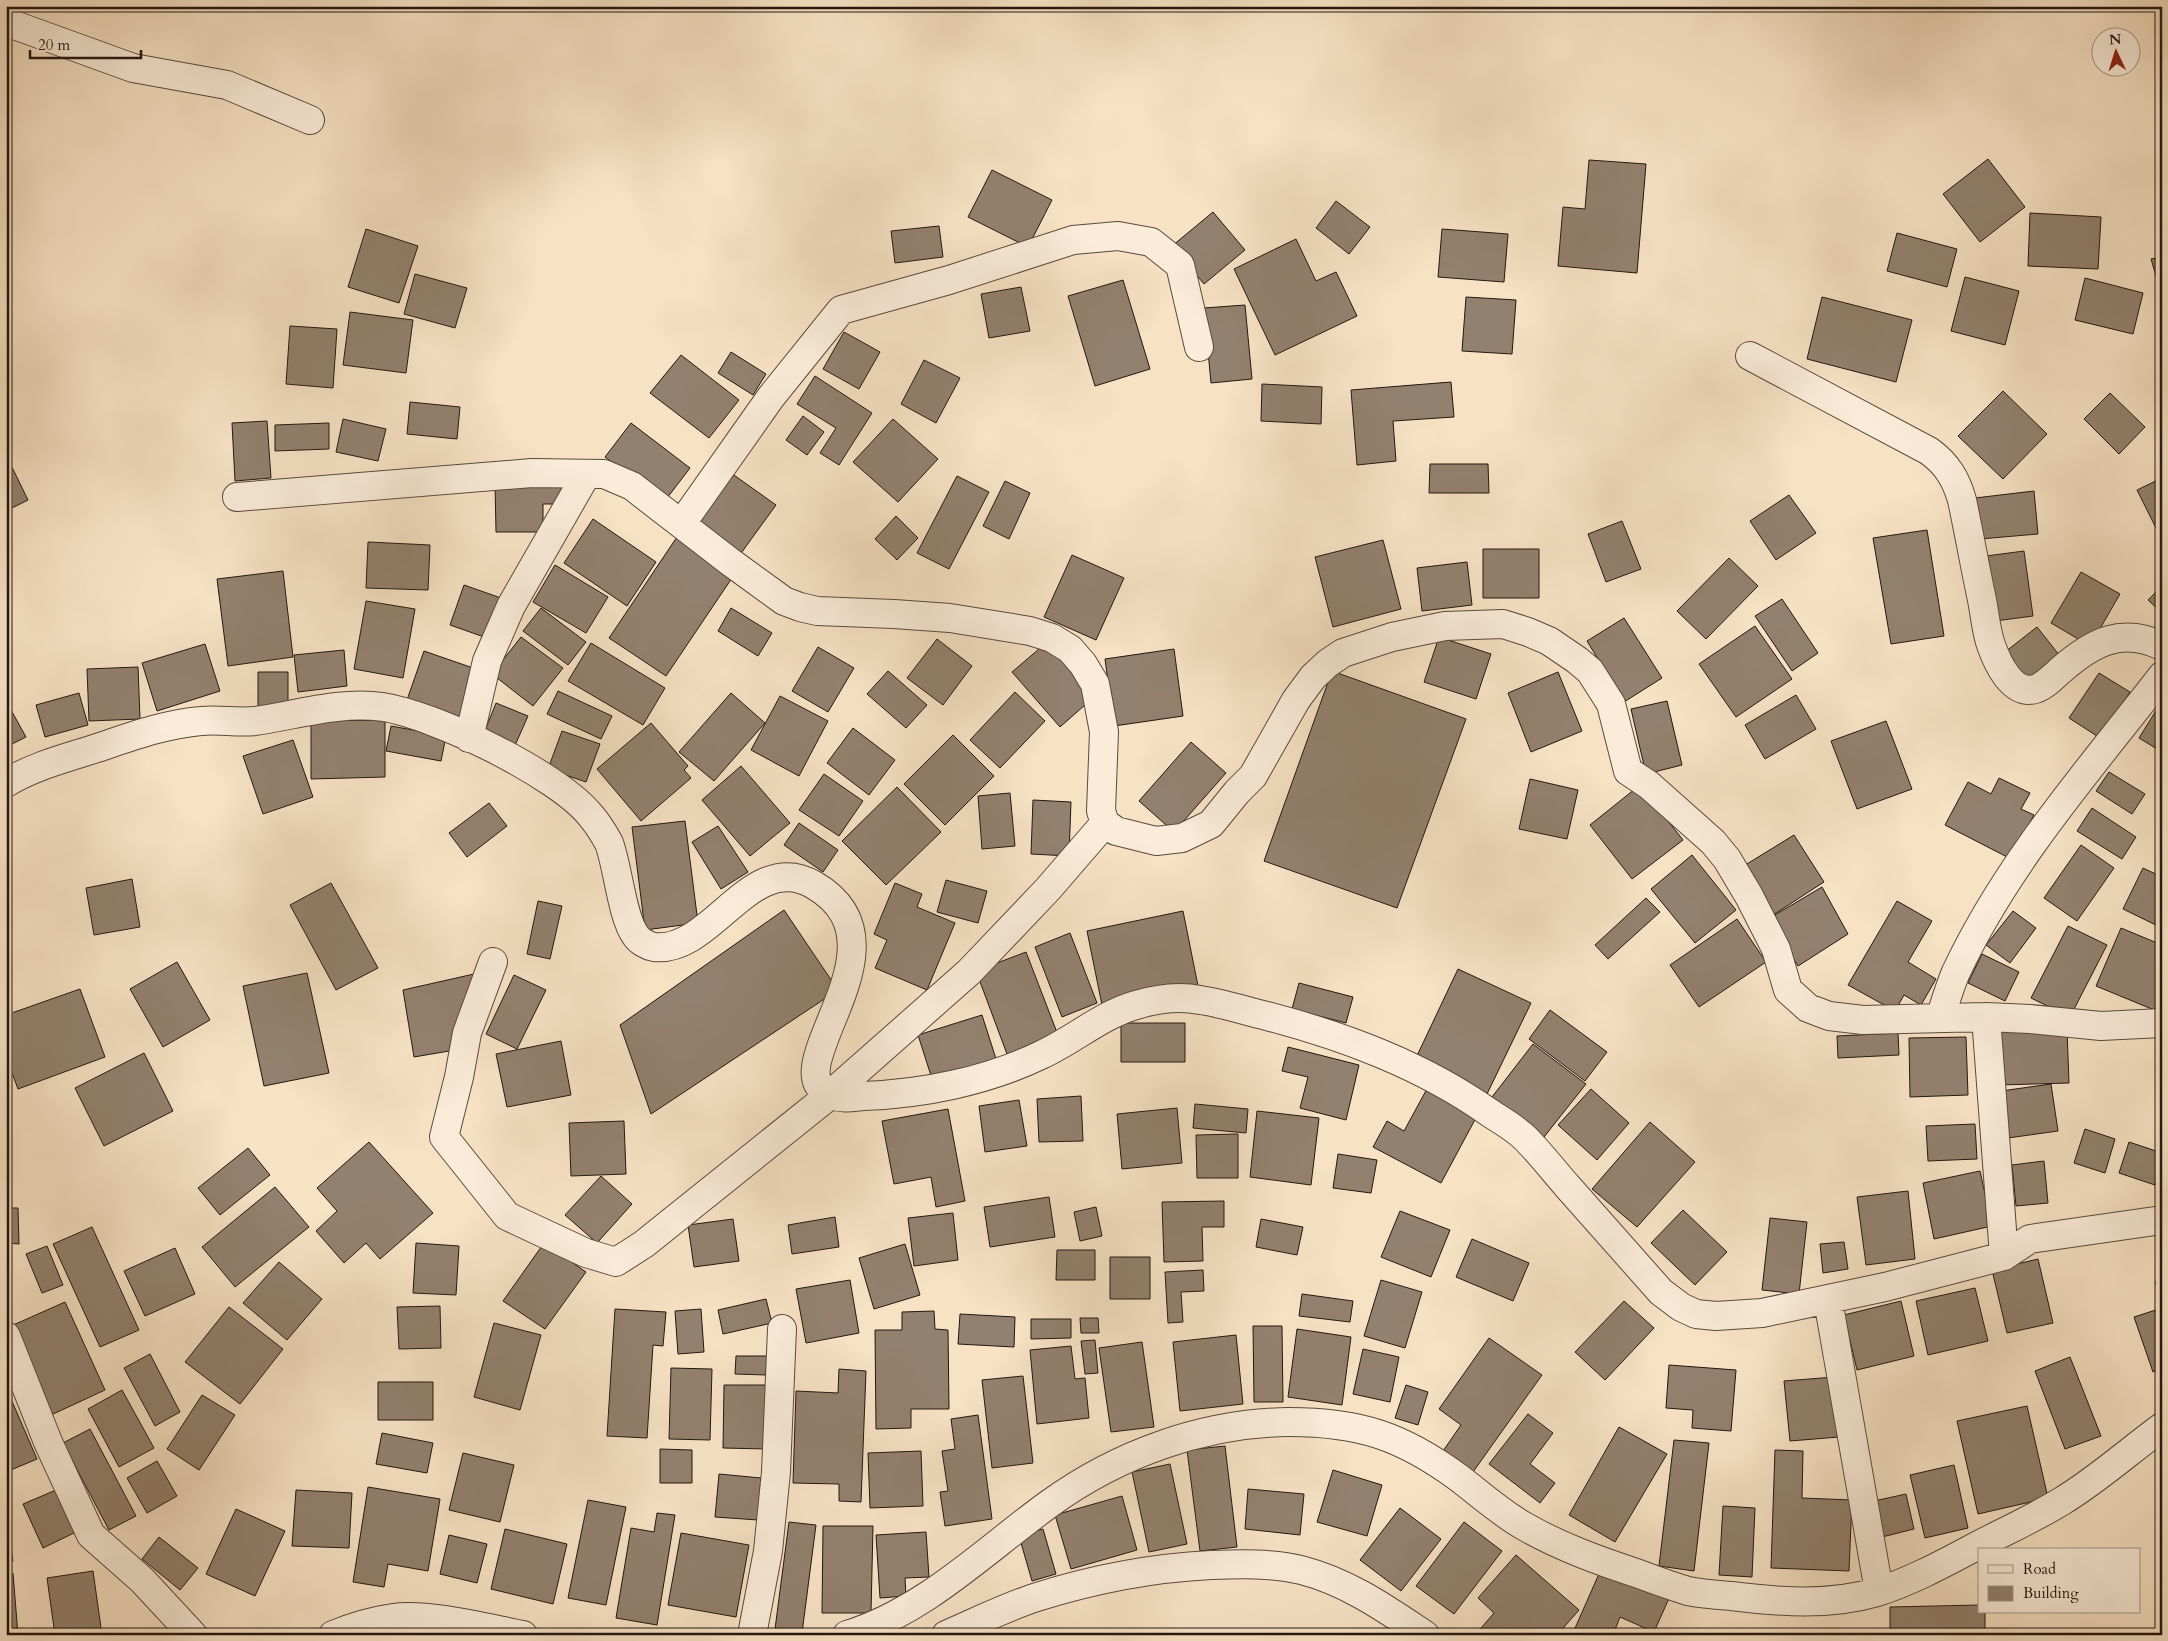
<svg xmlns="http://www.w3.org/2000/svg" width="2168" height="1641" font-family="Cardo,serif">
<rect width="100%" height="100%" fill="#f7e2c4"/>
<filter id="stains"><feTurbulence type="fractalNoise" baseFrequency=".004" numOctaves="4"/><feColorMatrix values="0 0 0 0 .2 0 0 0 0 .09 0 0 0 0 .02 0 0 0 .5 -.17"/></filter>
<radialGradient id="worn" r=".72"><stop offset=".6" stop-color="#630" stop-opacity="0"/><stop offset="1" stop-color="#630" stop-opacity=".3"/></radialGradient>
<path fill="#92816e" stroke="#241711" d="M1988 159 2025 207 1980 242 1943 194Z
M1589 160 1646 164 1637 273 1558 266 1563 207 1585 209Z
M992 170 1052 200 1028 247 968 217Z
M1336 201 1370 227 1349 254 1316 228Z
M1213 212 1245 250 1204 284 1172 246Z
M2030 213 2101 217 2098 269 2028 266Z
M939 226 943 257 895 263 891 231Z
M366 229 418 246 399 303 348 287Z
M1442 229 1508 234 1504 282 1438 277Z
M1897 233 1957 249 1947 287 1887 271Z
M1296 239 1316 281 1336 272 1357 316 1275 355 1234 269Z
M2162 257V296L2151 259Z
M415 274 467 288 455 328 404 314Z
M1965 277 2019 291 2005 345 1951 331Z
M2085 278 2143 293 2133 334 2075 320Z
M1123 280 1150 369 1095 386 1068 296Z
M1021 287 1030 331 989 338 981 294Z
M1466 297 1516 300 1512 354 1462 351Z
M1822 297 1912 320 1896 382 1807 359Z
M1245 305 1252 379 1211 383 1204 308Z
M350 312 413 320 406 373 343 365Z
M290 326 337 329 333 388 286 384Z
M844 332 880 352 859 389 823 369Z
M731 352 766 374 753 395 718 373Z
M681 355 739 400 709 438 650 393Z
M924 360 960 378 936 423 901 404Z
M815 376 872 413 839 465 820 453 836 428 797 404Z
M1451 382 1454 417 1393 421 1396 461 1357 465 1351 390Z
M1262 384 1322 387 1321 424 1261 421Z
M2003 391 2047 434 2003 479 1958 436Z
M2110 393 2145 427 2119 454 2084 419Z
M410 402 460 407 457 439 407 434Z
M803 416 824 432 807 455 786 440Z
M343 419 386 429 378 461 336 452Z
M893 419 938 459 898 502 853 462Z
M267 421 271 478 235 481 232 423Z
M329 423V449L275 451V425Z
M631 423 690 468 664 502 605 457Z
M8 459 28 500 6 511V460Z
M1430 464H1488L1489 493H1429Z
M731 473 776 505 739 556 694 523Z
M957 476 989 492 949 569 917 553Z
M2162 478V535L2160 536 2137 490Z
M1005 481 1030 493 1009 539 983 526Z
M564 482V504H543V532H496L495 483Z
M2034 491 2038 534 1980 539 1975 498Z
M1789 495 1816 533 1776 560 1750 521Z
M896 516 918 538 897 560 875 539Z
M593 519 656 562 627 606 564 563Z
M1622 521 1641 569 1606 582 1588 534Z
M1927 530 1944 636 1891 644 1873 538Z
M677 537 734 575 666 676 609 638Z
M1383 540 1401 609 1333 627 1315 557Z
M368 542 430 545 428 590 366 588Z
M1483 549H1539V598H1483Z
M2024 551 2033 616 1995 621 1986 556Z
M1072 555 1124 578 1096 640 1044 617Z
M1729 558 1758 586 1706 639 1677 611Z
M1467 562 1472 605 1422 611 1417 568Z
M555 565 608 597 586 633 533 602Z
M283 571 293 657 228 666 217 579Z
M2081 572 2120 594 2090 646 2051 623Z
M464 585 501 598 487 638 450 625Z
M2162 586V613L2148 600Z
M1782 599 1818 653 1792 671 1755 616Z
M366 601 415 609 403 678 354 669Z
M541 608 586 642 568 665 523 631Z
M731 608 772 633 758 656 718 631Z
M1624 618 1662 678 1624 702 1587 641Z
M1755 626 1792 679 1736 717 1699 664Z
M2037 627 2060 656 2028 681 2005 652Z
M521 637 563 668 533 706 492 674Z
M1439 637 1491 654 1476 699 1424 682Z
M937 639 972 666 943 705 907 678Z
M591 643 665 688 643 725 568 681Z
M1046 643 1094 697 1060 727 1012 672Z
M205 644 220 691 157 711 142 663Z
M818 647 854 668 828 712 792 691Z
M1174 649 1183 716 1114 726 1105 659Z
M344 650 347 686 298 692 294 655Z
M424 651 476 669 459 718 407 700Z
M138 667 140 719 89 721 87 669Z
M888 671 927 705 906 728 867 694Z
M1332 671 1466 719 1397 908 1264 861Z
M258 672H288V707L258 708Z
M1558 672 1582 731 1531 752 1508 693Z
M2099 673 2130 692 2100 738 2069 718Z
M558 691 612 716 601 739 547 714Z
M1015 692 1045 721 1000 768 970 740Z
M79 693 88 725 45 737 36 705Z
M731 693 765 723 714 781 679 752Z
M1796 695 1816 729 1765 759 1745 725Z
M780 696 828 721 799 776 751 750Z
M6 701 26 737 6 747Z
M1667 701 1682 765 1646 774 1631 709Z
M2162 701V752L2139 738Z
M496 703 528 716 513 750 482 738Z
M385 720V777L311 779V721Z
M1886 721 1912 789 1857 809 1831 741Z
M651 723 688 766 684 770 691 778 641 821 597 769Z
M391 726 446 736 441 761 386 751Z
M853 728 895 760 869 795 827 763Z
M562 731 600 744 586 782 548 769Z
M953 735 994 776 945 825 904 784Z
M293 740 313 797 263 814 243 756Z
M1191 742 1226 773 1174 832 1139 801Z
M741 766 790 823 750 856 702 800Z
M2109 772 2145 794 2132 814 2096 791Z
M824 774 863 801 839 836 799 810Z
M1999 778 2030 793 2021 809 2034 815 2011 859 1945 825 1968 782 1991 794Z
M1530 779 1578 790 1567 839 1519 829Z
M1640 785 1683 840 1632 879 1590 825Z
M897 787 941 832 886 885 842 841Z
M1010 793 1015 846 982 849 978 796Z
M1033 800 1071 802 1069 856 1031 854Z
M489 803 507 826 467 857 449 833Z
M2092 808 2136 837 2122 859 2077 831Z
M685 821 698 923 645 930 632 827Z
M799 823 838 850 823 872 784 845Z
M718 826 748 872 721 889 692 842Z
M1794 835 1824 882 1773 915 1742 867Z
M2081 845 2114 868 2077 921 2044 898Z
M1692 855 1736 910 1695 943 1651 889Z
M2143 868 2162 877V928L2123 909Z
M132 879 140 927 94 935 86 888Z
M946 880 987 891 978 923 937 912Z
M331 883 378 968 336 990 290 905Z
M895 883 922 894 917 907 955 923 927 990 875 968 887 940 874 934Z
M1822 887 1848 934 1798 966 1768 919Z
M1646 898 1660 912 1608 959 1595 945Z
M538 901 562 906 550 959 527 954Z
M1897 901 1932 921 1908 962 1936 979 1921 1005 1904 995 1895 1011 1848 985Z
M784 910 838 990 651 1114 620 1025Z
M1183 911 1198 986 1102 1005 1087 931Z
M2013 911 2036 928 2010 963 1986 945Z
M1737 919 1766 962 1699 1007 1670 965Z
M2068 926 2107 945 2070 1017 2031 998Z
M2121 928 2162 945V1006L2159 1012 2096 986Z
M1070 933 1097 1003 1062 1017 1035 947Z
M1026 952 1058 1035 1007 1054 976 971Z
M1982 954 2019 972 2005 1001 1968 983Z
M177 962 210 1020 163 1047 130 989Z
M1458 969 1531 1003 1487 1094 1415 1060Z
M307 973 329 1073 264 1086 243 986Z
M474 974 449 1051 414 1057 403 990Z
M514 975 546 990 517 1049 486 1034Z
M1299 983 1353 997 1346 1023 1292 1009Z
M80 989 105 1057 18 1089 6 1057V1015Z
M1550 1010 1607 1052 1585 1081 1529 1039Z
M982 1015 997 1062 933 1082 918 1035Z
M1121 1023H1185V1062H1121Z
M2067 1029 2069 1083 1999 1085 1998 1031Z
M1898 1033 1899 1055 1838 1058 1837 1036Z
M1966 1037 1968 1095 1910 1097 1909 1038Z
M561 1041 571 1095 507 1107 496 1054Z
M1533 1044 1586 1084 1544 1137 1492 1097Z
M1288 1047 1359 1065 1346 1120 1300 1108 1308 1077 1282 1071Z
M144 1053 173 1111 104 1146 75 1088Z
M2051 1084 2058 1131 2008 1138 2001 1091Z
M1428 1087 1478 1114 1441 1183 1373 1147 1387 1121 1404 1131Z
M1591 1089 1629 1123 1597 1160 1558 1125Z
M1081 1096 1083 1141 1039 1142 1037 1099Z
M1019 1100 1027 1146 985 1152 979 1106Z
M1195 1104 1248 1109 1246 1133 1193 1128Z
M1177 1108 1182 1163 1122 1169 1117 1114Z
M948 1109 965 1201 936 1207 931 1177 894 1184 882 1121Z
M1257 1111 1319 1118 1311 1185 1250 1177Z
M624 1121 626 1174 571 1176 569 1123Z
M1650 1122 1695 1162 1637 1227 1592 1189Z
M1975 1124 1977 1159 1928 1161 1926 1126Z
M2085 1129 2115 1139 2105 1173 2074 1163Z
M1238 1134V1178H1197L1196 1135Z
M369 1142 433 1213 380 1259 366 1243 344 1263 316 1231 337 1211 317 1188Z
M2129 1142 2162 1153V1165L2155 1185 2119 1173Z
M248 1148 270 1175 220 1215 198 1188Z
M1338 1154 1377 1160 1371 1193 1333 1188Z
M2044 1161 2048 1203 2016 1206 2012 1165Z
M1980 1171 1992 1226 1934 1239 1923 1183Z
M601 1176 632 1204 597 1243 565 1215Z
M275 1187 309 1227 235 1287 202 1247Z
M1908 1191 1915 1259 1866 1265 1857 1197Z
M1049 1197 1055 1237 990 1247 984 1207Z
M1224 1201V1227H1202L1203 1261 1164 1262 1162 1202Z
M1096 1207 1102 1236 1080 1241 1074 1212Z
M6 1208H18L19 1244 6 1243Z
M1683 1210 1727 1252 1695 1285 1651 1243Z
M1400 1211 1450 1230 1431 1277 1381 1257Z
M953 1213 958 1260 914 1266 908 1218Z
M835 1217 839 1247 792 1254 788 1225Z
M1770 1218 1807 1222 1799 1294 1762 1290Z
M733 1219 739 1261 694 1267 688 1225Z
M1261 1219 1303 1227 1297 1255 1256 1247Z
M92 1227 139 1330 100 1347 53 1244Z
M1472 1239 1529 1263 1513 1301 1456 1277Z
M1844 1242 1848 1269 1823 1273 1820 1244Z
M416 1243 459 1246 456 1295 413 1293Z
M544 1243 586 1272 545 1329 503 1301Z
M905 1244 920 1295 874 1309 859 1258Z
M47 1246 63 1285 42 1293 26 1254Z
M175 1248 195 1294 145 1316 124 1271Z
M1057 1250H1095V1280H1056Z
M1110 1257H1150V1299H1110Z
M2038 1259 2053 1323 2007 1333 1992 1270Z
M279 1262 322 1299 287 1340 243 1303Z
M1203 1270 1204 1291 1181 1292 1183 1322 1168 1323 1165 1272Z
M850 1280 859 1333 806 1343 796 1289Z
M1381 1280 1422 1292 1405 1348 1364 1336Z
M2162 1280V1302L2155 1282Z
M1975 1288 1988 1341 1928 1355 1916 1301Z
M1302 1294 1353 1301 1350 1322 1299 1316Z
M766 1299 772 1323 723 1334 718 1310Z
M1624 1301 1654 1328 1605 1380 1575 1352Z
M1901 1301 1914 1356 1857 1370 1844 1315Z
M65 1302 105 1390 51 1415 11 1326Z
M440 1306 441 1348 399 1349 397 1307Z
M229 1307 283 1349 240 1404 185 1362Z
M2162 1308V1368L2153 1372 2134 1317Z
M615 1309 666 1312 663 1346 653 1345 647 1438 607 1436Z
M701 1309 704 1352 678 1354 675 1311Z
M934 1311 935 1329 948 1330 949 1409H911V1428L876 1429 875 1330H902V1312Z
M960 1314 1015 1317 1014 1347 958 1344Z
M1080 1318H1098L1099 1333H1081Z
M1031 1319H1071V1338L1031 1339Z
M494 1323 541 1335 520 1410 474 1397Z
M1253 1326H1282L1283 1402H1254Z
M1297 1329 1351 1337 1342 1405 1288 1397Z
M1236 1335 1243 1404 1180 1411 1173 1342Z
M1489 1338 1542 1375 1473 1472 1443 1451 1461 1425 1439 1409Z
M1095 1340 1098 1373 1085 1374 1081 1341Z
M1142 1342 1154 1427 1111 1432 1099 1348Z
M1071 1346 1075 1379 1085 1378 1089 1418 1037 1424 1030 1350Z
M1363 1349 1399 1357 1390 1402 1353 1394Z
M150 1354 180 1412 155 1426 124 1368Z
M736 1356H767L766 1375 735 1374Z
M2070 1357 2101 1436 2065 1449 2035 1371Z
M1669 1365 1736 1370 1731 1431 1692 1428 1693 1410 1666 1408Z
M671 1368 712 1369 710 1440 669 1439Z
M839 1369 866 1371 861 1502 839 1501V1484L793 1483 796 1391 838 1393Z
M1023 1376 1033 1463 992 1468 982 1380Z
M1834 1377 1839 1437 1790 1441 1784 1381Z
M378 1382H433V1420H378Z
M724 1385H767V1449L723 1448Z
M1406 1385 1428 1392 1418 1425 1395 1418Z
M122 1390 154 1448 119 1467 88 1409Z
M202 1395 235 1415 199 1470 167 1449Z
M11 1399 37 1459 6 1472V1402Z
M2027 1406 2048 1498 1978 1514 1957 1421Z
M1528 1414 1553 1433 1530 1464 1555 1483 1540 1503 1489 1464Z
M978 1415 992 1519 945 1526 940 1492 948 1491 942 1451 955 1449 951 1419Z
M1619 1427 1667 1454 1615 1542 1569 1515Z
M90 1429 136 1516 109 1530 63 1443Z
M382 1433 433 1443 427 1473 376 1464Z
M1674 1440 1709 1443 1694 1571 1659 1566Z
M1225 1446 1237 1547 1200 1551 1187 1450Z
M660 1449 692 1450V1483H660Z
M1775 1450 1803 1451 1802 1498 1852 1500 1849 1571 1771 1568Z
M921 1451 923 1506 870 1508 868 1453Z
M463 1453 514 1465 500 1522 449 1510Z
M157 1461 177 1496 147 1513 127 1478Z
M1170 1464 1187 1544 1149 1552 1132 1472Z
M1954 1465 1968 1528 1925 1538 1910 1475Z
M1333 1470 1382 1485 1367 1536 1317 1522Z
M719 1474 761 1478 758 1520 715 1517Z
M368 1487 440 1499 428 1571 388 1564 384 1587 353 1582Z
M1248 1489 1304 1494 1300 1535 1245 1529Z
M56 1490 76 1532 43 1548 23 1504Z
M296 1490 352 1493 349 1548 292 1546Z
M1906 1494 1914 1529 1882 1537 1874 1501Z
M1122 1496 1137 1550 1071 1569 1055 1515Z
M588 1500 626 1507 606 1605 568 1598Z
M1723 1506 1755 1508 1752 1577 1719 1575Z
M1400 1508 1441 1539 1401 1591 1360 1560Z
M236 1509 285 1531 255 1596 206 1574Z
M657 1513 675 1515 657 1625 616 1618 631 1528 654 1532Z
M6 1515 13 1561 6 1562Z
M789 1522 816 1525 802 1633 775 1629Z
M1464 1522 1502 1551 1454 1614 1416 1586Z
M823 1526H873L871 1613H822Z
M505 1529 567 1544 553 1604 491 1589Z
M1043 1529 1056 1574 1032 1581 1019 1536Z
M926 1532 929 1577 905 1578 906 1596 880 1598 876 1535Z
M681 1533 749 1545 736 1617 668 1605Z
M449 1535 487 1544 477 1583 440 1574Z
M159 1537 198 1568 180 1590 142 1559Z
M1516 1555 1579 1610 1557 1635H1475L1494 1613 1478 1598Z
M1602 1567 1670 1596 1654 1632 1620 1617 1613 1635H1572Z
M93 1571 102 1635H55L47 1578Z
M6 1573H13L18 1635H6Z
M1979 1605V1612H1985V1635H1890V1607Z"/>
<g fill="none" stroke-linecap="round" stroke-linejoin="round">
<defs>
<path id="minor" d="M6 22 133 68 227 85 310 120
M1750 356 1929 451C1947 464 1956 479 1962 500 1969 533 1975 567 1982 600 1985 615 1986 631 1991 645 1997 662 2012 696 2035 689 2045 686 2055 675 2062 669 2093 642 2122 627 2162 646
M237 497 532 473 604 474 632 486 729 561 784 601 800 607 817 611 894 614 950 618 1030 631 1052 638 1070 649 1083 664 1095 684 1104 732 1101 811 1105 823 1116 831 1156 841 1182 838 1211 824 1237 792 1253 776 1296 700 1313 677 1328 663 1343 653 1392 637 1445 626 1503 624 1528 632 1549 641 1577 660 1590 671 1611 704 1628 771 1649 785 1713 842 1727 859 1749 896 1776 949 1788 990 1808 1008 1829 1016 1863 1020 1986 1017 2030 1019 2101 1026 2162 1023
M682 523 771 397 841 310 949 280 1073 240 1118 236 1151 242 1180 265 1199 347
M469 738 487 661 511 606 586 475
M6 783C34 766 66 758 97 748 130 737 165 724 201 721 219 719 237 723 255 721 297 715 339 701 383 707 435 715 559 775 591 816 598 824 604 834 609 843 618 867 622 918 636 936 639 941 648 946 654 947 712 954 751 848 814 885 917 945 770 1071 831 1095 842 1099 852 1097 863 1096 923 1094 987 1081 1041 1055 1074 1040 1101 1015 1136 1005 1156 999 1180 996 1200 1000 1221 1003 1243 1010 1263 1015 1344 1036 1422 1065 1490 1113 1502 1121 1515 1128 1525 1138 1540 1153 1554 1171 1568 1187 1599 1222 1630 1257 1661 1292L1681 1307 1696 1314 1716 1316 1762 1313 1885 1287 2004 1256 2030 1239 2162 1220
M493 962 467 1033 459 1077 444 1137 507 1216 586 1253 616 1262 644 1244 831 1094 969 972 1048 889 1105 823
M1986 1017 2004 1256
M1940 1018C1945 1003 1950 986 1956 972 2007 863 2089 770 2162 676
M1828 1300 1879 1591
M6 1336 48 1442 91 1535 142 1580 193 1635
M333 1635C352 1627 372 1621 393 1618 429 1613 486 1628 523 1635
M752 1635 768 1551 776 1472 782 1329
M847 1635C925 1611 984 1551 1049 1504 1118 1454 1203 1423 1289 1422 1359 1422 1402 1436 1459 1478 1480 1494 1501 1513 1524 1526 1560 1547 1600 1561 1639 1574 1655 1580 1671 1586 1688 1591 1702 1594 1717 1595 1731 1596 1780 1602 1829 1606 1877 1592 1909 1582 1941 1565 1971 1549 2001 1533 2033 1519 2062 1501 2097 1480 2129 1451 2162 1427
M946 1635C976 1622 1006 1607 1037 1597 1094 1579 1151 1568 1211 1565 1241 1564 1272 1563 1301 1570 1348 1582 1386 1609 1425 1635"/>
</defs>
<use href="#minor" stroke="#594a3e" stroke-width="30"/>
<use href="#minor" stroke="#faecd9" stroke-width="28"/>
</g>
<rect width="2168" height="1641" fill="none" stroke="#f7e2c4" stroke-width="25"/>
<rect x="8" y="8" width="2153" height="1626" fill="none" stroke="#241711" stroke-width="2.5"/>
<rect x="12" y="12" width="2143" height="1616" fill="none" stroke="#241711"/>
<rect x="1978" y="1548" width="162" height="65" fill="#faecd9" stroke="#a49789"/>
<rect x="1988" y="1565" width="25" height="8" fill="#faecd9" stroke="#a49789"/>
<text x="2023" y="1574" font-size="15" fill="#241711">Road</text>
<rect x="1988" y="1586" width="25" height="15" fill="#92816e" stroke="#a49789"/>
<text x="2023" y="1598" font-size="15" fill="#241711">Building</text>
<g transform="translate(2116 52) rotate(356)"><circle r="24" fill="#faecd9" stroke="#a49789"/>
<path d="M0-4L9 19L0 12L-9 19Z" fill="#8f2418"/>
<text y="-8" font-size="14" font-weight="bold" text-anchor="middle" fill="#241711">N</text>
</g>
<path d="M30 50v8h111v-8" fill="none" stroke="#241711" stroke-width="2.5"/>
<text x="38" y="50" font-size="15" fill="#241711" stroke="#faecd9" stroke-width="4" paint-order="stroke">20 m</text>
<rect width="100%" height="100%" filter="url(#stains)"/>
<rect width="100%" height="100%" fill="url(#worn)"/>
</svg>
